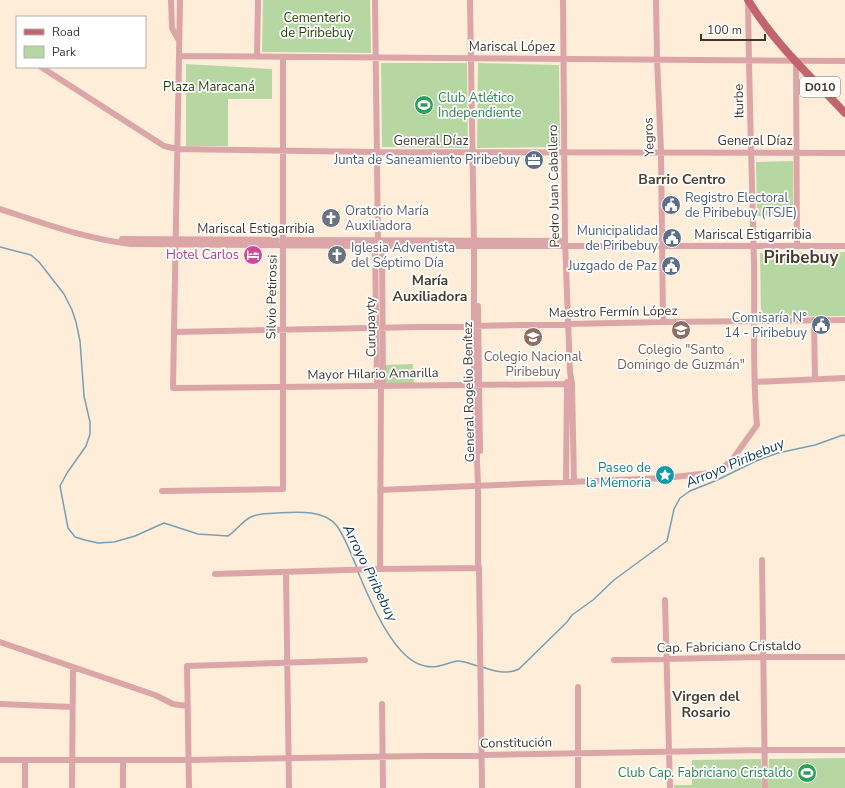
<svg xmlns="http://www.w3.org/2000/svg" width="845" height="788" font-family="'Nunito Sans',sans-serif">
<rect width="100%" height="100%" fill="#feeed9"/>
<path fill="#b7d7a2" d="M263 0H370L371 53 262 52Z
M381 63H467L468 148 382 147Z
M478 63 559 65 560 147 477 148Z
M186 64 272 69V99H228V146H186Z
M793 161V215L757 216 756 162Z
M845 252V316L761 317 760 253Z
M413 364 414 383H384L383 365Z
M845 758V788H768L769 759Z
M761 759 762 788H674V785H692V760Z"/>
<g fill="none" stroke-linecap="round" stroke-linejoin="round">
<path stroke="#769fb6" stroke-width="1.5" d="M0 247 31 255 39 262 64 294 72 310 76 322 80 341 84 396 90 422V434L86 446 67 473 60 486 68 528 75 537 85 540 98 543 114 542 135 536 164 523 198 534 228 536C236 531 242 521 251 517 259 513 268 514 276 513 295 512 324 509 337 526 346 539 351 554 357 568
M358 572C369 598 394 661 425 666 437 669 446 663 457 661 463 660 472 665 478 666
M482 667C494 671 507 675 519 669L567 622 572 615 593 600 614 580 667 541 674 509 680 498 690 491 715 481 756 461 778 453 815 445 843 435 845 436"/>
<path stroke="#dca6a8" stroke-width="6" d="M171 0 172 28 178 39
M180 0 173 388 572 384
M375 0 378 241 379 246 382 249 383 382 381 385 380 569
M470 0 474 246V384L478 486V563L479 568 482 788
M563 0 565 241 570 372 572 384 574 482
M656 0 657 59 661 152 663 322
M179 56 845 61
M257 56 258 0
M796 61 797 246
M41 67 164 146 177 149 377 152 845 153
M0 209C43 223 86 239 131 244L373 246H845
M122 239 277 240
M288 240 565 241
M379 246 375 249 377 382 381 385
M478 306 480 451
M814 320 815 379
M174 332 663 322 845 320
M755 382 845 378
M566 482 567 382
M380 490 665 478 718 472 732 460 757 425C752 372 755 318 754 264 752 176 749 88 748 0
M162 491 283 489V57
M762 560 765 788
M286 572 289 788
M215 574 380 569 479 568
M665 600 670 788
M0 642 155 695 173 704 187 706
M614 660 763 657H845
M578 687V788
M0 704 72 707
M382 704 383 788
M0 760H188L765 750H845
M25 760V788
M72 788 73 667
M123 788V760
M189 788 187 666 365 660"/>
<path stroke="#c2646c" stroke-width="8" d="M748 0C774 43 811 77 845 113"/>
</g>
<defs>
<symbol id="stadium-disc" viewBox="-11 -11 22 22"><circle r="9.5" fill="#2e9e5b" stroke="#fff"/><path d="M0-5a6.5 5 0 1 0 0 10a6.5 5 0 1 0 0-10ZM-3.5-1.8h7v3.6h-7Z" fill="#fff"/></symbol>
<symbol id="office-disc" viewBox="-11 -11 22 22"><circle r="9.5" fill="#5c6f8a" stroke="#fff"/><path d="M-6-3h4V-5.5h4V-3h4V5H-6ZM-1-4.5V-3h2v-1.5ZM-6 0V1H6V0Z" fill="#fff"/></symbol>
<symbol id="civic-disc" viewBox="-11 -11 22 22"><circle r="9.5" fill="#5c6f8a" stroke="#fff"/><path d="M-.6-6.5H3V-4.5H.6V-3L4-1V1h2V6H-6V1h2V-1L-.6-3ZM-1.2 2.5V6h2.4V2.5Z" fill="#fff"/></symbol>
<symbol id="church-disc" viewBox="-11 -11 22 22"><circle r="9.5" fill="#6b7280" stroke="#fff"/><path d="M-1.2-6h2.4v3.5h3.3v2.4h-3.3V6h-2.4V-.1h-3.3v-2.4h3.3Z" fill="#fff"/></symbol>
<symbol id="hotel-disc" viewBox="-11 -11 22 22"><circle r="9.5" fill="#d1479c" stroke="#fff"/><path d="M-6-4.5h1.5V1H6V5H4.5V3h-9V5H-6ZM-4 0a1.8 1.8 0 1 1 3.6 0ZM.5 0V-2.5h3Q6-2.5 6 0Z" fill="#fff"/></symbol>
<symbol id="school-disc" viewBox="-11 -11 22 22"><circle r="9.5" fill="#8d6e63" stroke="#fff"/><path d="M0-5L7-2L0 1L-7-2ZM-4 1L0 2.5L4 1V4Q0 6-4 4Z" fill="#fff"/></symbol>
<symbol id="sight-disc" viewBox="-11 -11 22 22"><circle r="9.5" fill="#0f9aa8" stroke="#fff"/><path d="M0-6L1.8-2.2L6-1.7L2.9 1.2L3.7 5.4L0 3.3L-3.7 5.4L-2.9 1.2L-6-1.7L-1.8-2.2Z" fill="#fff"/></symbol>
</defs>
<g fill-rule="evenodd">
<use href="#stadium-disc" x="413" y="94" width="22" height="22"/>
<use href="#office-disc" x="523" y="149" width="22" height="22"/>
<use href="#civic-disc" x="660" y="194" width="22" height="22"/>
<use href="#church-disc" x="320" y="207" width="22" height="22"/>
<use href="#civic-disc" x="661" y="227" width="22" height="22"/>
<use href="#hotel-disc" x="242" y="244" width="22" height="22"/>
<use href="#church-disc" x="326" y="244" width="22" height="22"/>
<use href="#civic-disc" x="660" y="255" width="22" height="22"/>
<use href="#civic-disc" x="810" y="314" width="22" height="22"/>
<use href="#school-disc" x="670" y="319" width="22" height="22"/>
<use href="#school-disc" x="522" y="326" width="22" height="22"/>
<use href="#sight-disc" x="654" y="464" width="22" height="22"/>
<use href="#stadium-disc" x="796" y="762" width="22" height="22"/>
</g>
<g text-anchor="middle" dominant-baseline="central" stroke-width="3.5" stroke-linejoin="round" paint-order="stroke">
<rect fill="#fff" stroke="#78746e" stroke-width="1" x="800" y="77" width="40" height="20" rx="3"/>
<g font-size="12" font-weight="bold" fill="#3e3830">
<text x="820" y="87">D010</text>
</g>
<g font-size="13" fill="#1f3c02" stroke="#fff">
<text x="317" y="18">Cementerio<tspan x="317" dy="15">de Piribebuy</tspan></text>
<text x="209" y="87">Plaza Maracaná</text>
</g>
<g font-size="13" fill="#3e3830" stroke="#fff">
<text x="512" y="47">Mariscal López</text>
<text transform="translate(739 101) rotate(-92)">Iturbe</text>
<text transform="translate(649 137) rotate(-92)">Yegros</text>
<text x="431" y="141">General Díaz</text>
<text x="755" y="141">General Díaz</text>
<text transform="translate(554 186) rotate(-91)">Pedro Juan Caballero</text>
<text x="256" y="229">Mariscal Estigarribia</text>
<text x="753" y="235">Mariscal Estigarribia</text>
<text transform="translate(272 297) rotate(-89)">Silvio Petirossi</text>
<text transform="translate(613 312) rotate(-1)">Maestro Fermín López</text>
<text transform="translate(371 327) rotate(-91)">Curupayty</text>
<text transform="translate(373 374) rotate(-1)">Mayor Hilario Amarilla</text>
<text transform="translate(469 392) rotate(-91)">General Rogelio Benítez</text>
<text transform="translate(729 647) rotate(-1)">Cap. Fabriciano Cristaldo</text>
<text transform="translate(516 743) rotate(-1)">Constitución</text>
</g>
<g font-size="13" fill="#27864d" stroke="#fff" text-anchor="start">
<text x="438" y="98">Club Atlético<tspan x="438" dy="15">Independiente</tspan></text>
<text x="793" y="773" text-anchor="end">Club Cap. Fabriciano Cristaldo</text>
</g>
<g font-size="13" fill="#4e5e75" stroke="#fff" text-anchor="end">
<text x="520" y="160">Junta de Saneamiento Piribebuy</text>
<text x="685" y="198" text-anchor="start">Registro Electoral<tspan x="685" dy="15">de Piribebuy (TSJE)</tspan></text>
<text x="658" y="231">Municipalidad<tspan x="658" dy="15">de Piribebuy</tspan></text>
<text x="657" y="266">Juzgado de Paz</text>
<text x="807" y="318">Comisaría N°<tspan x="807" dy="15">14 - Piribebuy</tspan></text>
</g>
<g font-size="13" fill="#5b616d" stroke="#fff" text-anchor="start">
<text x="345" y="211">Oratorio María<tspan x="345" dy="15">Auxiliadora</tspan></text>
<text x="351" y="248">Iglesia Adventista<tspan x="351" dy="15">del Séptimo Día</tspan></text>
</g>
<g font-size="13" fill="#b23c85" stroke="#fff" text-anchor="end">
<text x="239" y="255">Hotel Carlos</text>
</g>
<g font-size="13" fill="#785e54" stroke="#fff">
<text x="681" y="350">Colegio "Santo<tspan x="681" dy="15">Domingo de Guzmán"</tspan></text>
<text x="533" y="357">Colegio Nacional<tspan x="533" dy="15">Piribebuy</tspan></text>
</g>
<g font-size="13" fill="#0d838f" stroke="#fff" text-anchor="end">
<text x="651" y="468">Paseo de<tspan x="651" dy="15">la Memoria</tspan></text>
</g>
<g font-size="14" font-weight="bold" fill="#4a3d2c" stroke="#fff">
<text x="682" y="179">Barrio Centro</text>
<text x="430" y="280">María<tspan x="430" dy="16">Auxiliadora</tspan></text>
<text x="706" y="696">Virgen del<tspan x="706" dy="16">Rosario</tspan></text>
</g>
<g font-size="14" font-style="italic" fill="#073a54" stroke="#fff">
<text transform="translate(735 463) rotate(-23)">Arroyo Piribebuy</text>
<text transform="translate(370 573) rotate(64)">Arroyo Piribebuy</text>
</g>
<g font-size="17" font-weight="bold" fill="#4a3d2c" stroke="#fff">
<text x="801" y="257">Piribebuy</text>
</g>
</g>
<rect x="16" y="16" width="130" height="52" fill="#ffffff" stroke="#b2afac"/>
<rect x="24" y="29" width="20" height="6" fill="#c2646c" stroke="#b2afac"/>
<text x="52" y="36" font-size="12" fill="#3e3830">Road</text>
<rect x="24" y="46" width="20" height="12" fill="#b7d7a2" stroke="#b2afac"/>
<text x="52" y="56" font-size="12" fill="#3e3830">Park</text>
<path d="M701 34v6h64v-6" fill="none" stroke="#3e3830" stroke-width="2"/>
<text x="707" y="34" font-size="12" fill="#3e3830" stroke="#ffffff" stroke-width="3" paint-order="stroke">100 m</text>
</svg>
